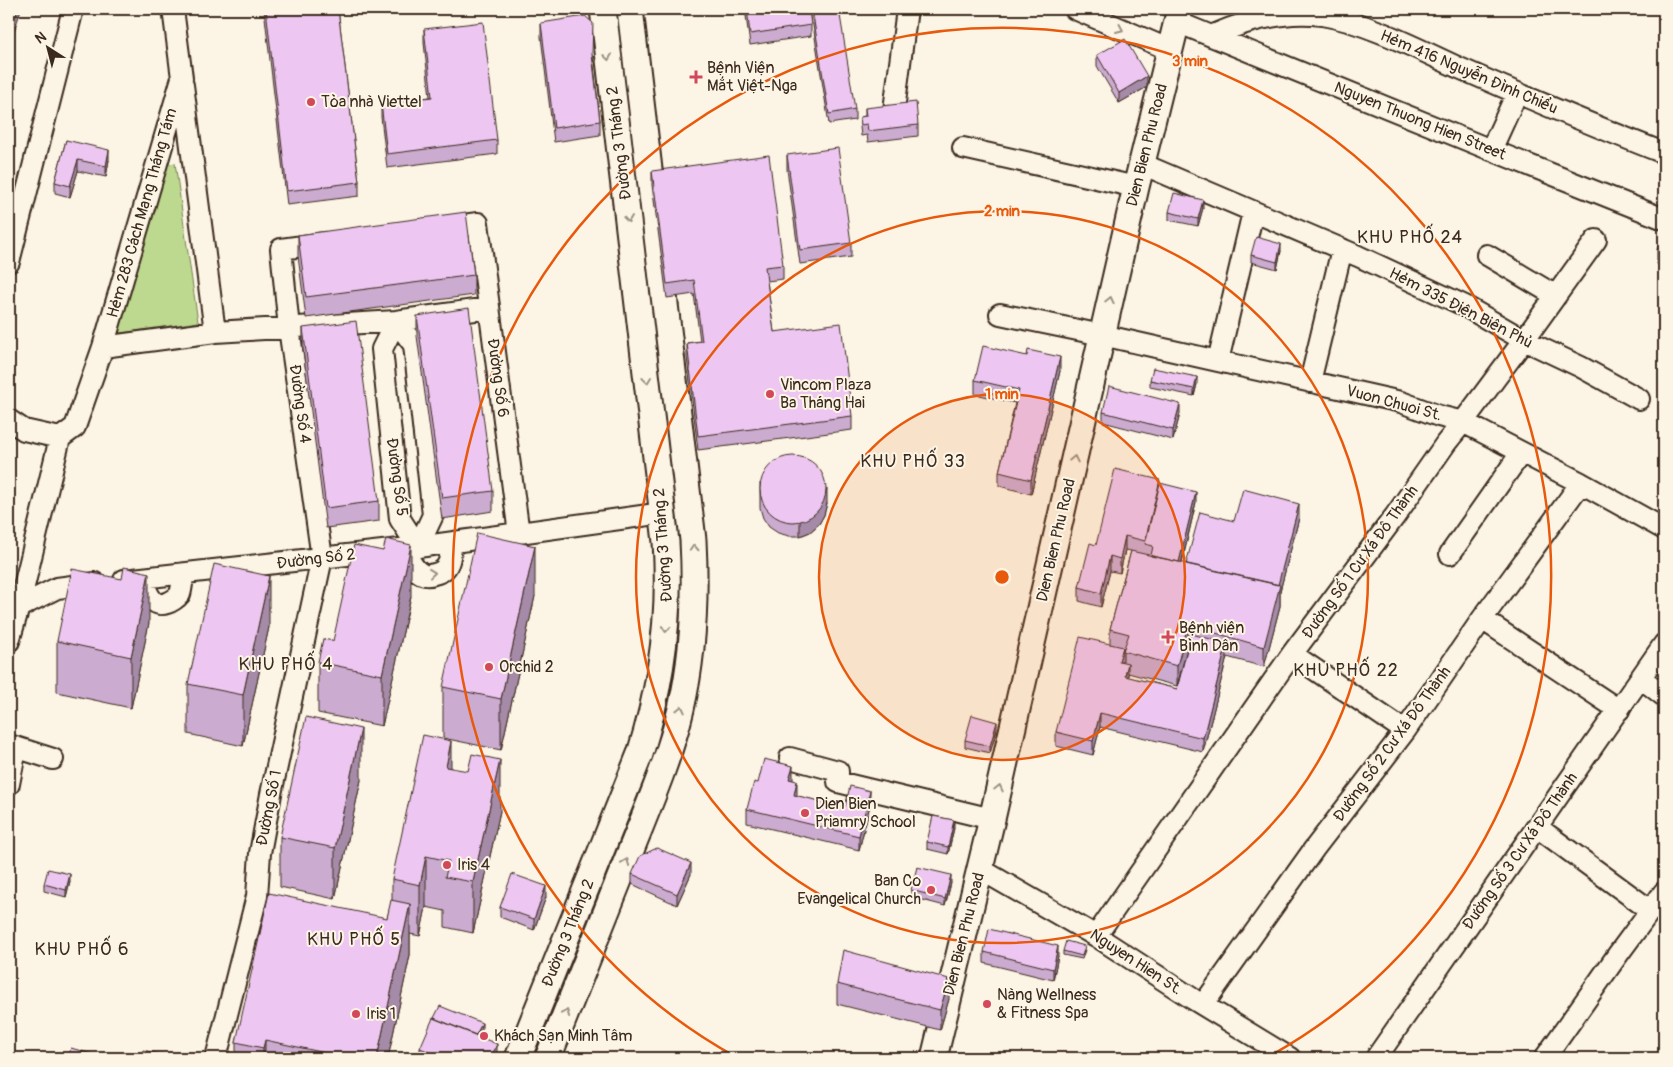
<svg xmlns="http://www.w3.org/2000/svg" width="1673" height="1067" font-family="Pangolin,sans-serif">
<rect width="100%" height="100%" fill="#fcf5e5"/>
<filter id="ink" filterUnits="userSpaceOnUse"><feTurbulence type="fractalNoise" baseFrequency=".02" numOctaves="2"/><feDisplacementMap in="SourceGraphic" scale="10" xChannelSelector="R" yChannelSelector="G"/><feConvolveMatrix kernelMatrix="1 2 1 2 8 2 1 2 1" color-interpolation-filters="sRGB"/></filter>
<g filter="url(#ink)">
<path fill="#bdd88f" stroke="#7c8156" d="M175 163 198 322 114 334 158 166Z"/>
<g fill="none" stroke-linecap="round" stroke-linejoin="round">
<defs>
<path id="minor" d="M1075 9 1170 50
M1177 22 1491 150 1664 219
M1211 36C1245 21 1285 10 1322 15 1366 22 1416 48 1457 67 1526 97 1594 126 1664 153
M183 85 215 332
M894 110 907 9
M963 148 1136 187
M1491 150 1517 93
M1142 164 1358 256 1463 305 1524 340 1581 367 1639 399
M440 228 478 223 519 534
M1487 255 1556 296
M9 262 73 9
M1000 314 1102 335 1401 402 1439 416 1463 422 1581 483 1664 529
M396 321 414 345 433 515 418 547 400 519 382 349Z
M103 347 215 332 396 321 489 308
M1218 361 1253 212
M1310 382 1342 249
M9 420 24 430 60 438 19 607 9 641
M60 438 75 427 103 347 182 78 173 9
M404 549C408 557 413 570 422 574 426 576 431 575 434 574 450 571 451 557 451 543
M1450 554 1521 453
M142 578C146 589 151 609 167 603 171 602 177 598 180 594 182 589 182 579 184 574
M124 580 418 547 663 513
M9 604 19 607 57 588 95 583
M1482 619 1619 710
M1292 654 1405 731
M1641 678 1664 696
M9 745 53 759
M790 758 838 771V782L992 819
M9 784 16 748
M1537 827 1651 911
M980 869 1096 936 1193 999 1290 1058
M1096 936 1292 654 1395 516 1446 443 1463 422 1524 340 1596 240
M1203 1005 1314 849 1405 731 1482 619 1581 483
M216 1058 257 896 260 853 271 794 322 558 289 328 281 249 325 243
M1376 1058 1664 644
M1545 1058 1619 953 1664 892"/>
<path id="major" d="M518 1058 640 754C662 684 671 615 666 542L603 9
M548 1058C575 990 602 922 629 855 648 807 669 759 681 709 694 653 696 597 693 540L630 9
M934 1058 992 819 1136 187 1180 9"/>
</defs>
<use href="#minor" stroke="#3b2a1e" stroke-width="24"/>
<use href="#major" stroke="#3b2a1e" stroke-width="29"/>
<use href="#minor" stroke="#fcf5e5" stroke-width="20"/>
<use href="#major" stroke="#fcf5e5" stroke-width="25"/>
</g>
<path fill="#ccabd0" stroke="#3b2a1e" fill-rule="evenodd" d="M264 9H338L359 182V196L287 205Z
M745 9H809L811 25V36L750 45Z
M812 9 855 109V120L829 124 812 19Z
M541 23 593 56 600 121V135L554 142 541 37Z
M424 29 497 140V154L387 168 381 117V103L430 97 424 43Z
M1097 55 1147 87 1119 103 1097 66Z
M865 108 918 125V136L868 142 867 135 861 136 860 127V117L865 116Z
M66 140 109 160 106 177 78 171 70 197 55 193V182Z
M787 155 851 243V257L800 264 787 169Z
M652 171 783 265V279L767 281 774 332 852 416V430L698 450 687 357V343L700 341 694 294 667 298 652 185Z
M1203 208 1198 226 1169 220V212Z
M1664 232V267L1657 264V250Z
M298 235 474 275V295L306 318 298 256Z
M1281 251 1277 269 1251 262V255Z
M417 316 493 491V511L442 519 417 336Z
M303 328 379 501V521L326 528 303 349Z
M1027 356 1060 371 1031 494 999 486V472L1015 403 975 394V380Z
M1150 380 1197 384 1194 396 1150 387Z
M1103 412 1180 414 1173 440 1103 422Z
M760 483 827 503 824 515 819 524 810 532 800 536H789L778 533 769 527 763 518 760 508Z
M1160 483 1196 502 1182 563 1186 564 1234 521 1299 518 1280 591V606L1264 667 1227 657 1203 752 1100 727 1093 755 1056 746V732L1110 644V629L1131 551 1125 550 1120 573 1110 571 1101 607 1079 601V587L1096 545ZM1188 645 1177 689 1128 677V673L1177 686Z
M411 596 382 726 318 713V662L333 641Z
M535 596 501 750 443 738V687Z
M149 623 131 708 57 692V641Z
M269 627 243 746 188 734V684Z
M997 729 990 753 965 747V740Z
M451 768 500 811 473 933 445 927V911L426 907 420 936 410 934V955L388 1058H236V1042L387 918 392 900V879Z
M361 780 335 899 280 887V837Z
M792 780 797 796 845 807 870 805 859 850 747 823V809L758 783Z
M954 828 948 854 927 849V842Z
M632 874H691L677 905 632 884Z
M70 881 66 897 44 891V884Z
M951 883 945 906 911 897V890Z
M546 897 534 930 500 917V907Z
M1085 950 1082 959 1063 955V951Z
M984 952 1058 956 1053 980 984 963Z
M837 984 949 999 940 1030 837 1004Z
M482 1030 479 1036 497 1055 495 1058H420V1048Z"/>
<path fill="#a68ba9" stroke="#3b2a1e" d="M17 9H21L9 49V35Z
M1147 76V87L1119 103V93Z
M109 150V160L106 177V166Z
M78 160V171L70 197V186Z
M14 174V184L9 204V193Z
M1203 200V208L1198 226V219Z
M1281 244V251L1277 269V262Z
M1060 357V371L1031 494V480Z
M1197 377V384L1194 396V389Z
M1180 404V414L1173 440V430Z
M827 489V503L824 515 819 524 810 532 800 536V522Z
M1196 492V502L1178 577V566Z
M1299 504V518L1280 591V606L1264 667V647L1277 587Z
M1125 536V550L1120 573V559Z
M411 545V596L382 726V675Z
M535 546V596L501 750V699Z
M1110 556V571L1101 607V593Z
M149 573V623L131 708V657Z
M269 576V627L243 746V695Z
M1188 625V645L1177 686V666Z
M1227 643V657L1203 752V738Z
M1123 647V661H1119Z
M1128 663V677L1125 690V676Z
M1100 713V727L1093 755V741Z
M997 722V729L990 753V746Z
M361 729V780L335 899V848Z
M451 741V792L446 767Z
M500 760V811L473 933V882Z
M793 766V780L789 779Z
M797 781V795L794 809V795Z
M870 791V805L859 850V836Z
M954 820V828L948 854V847Z
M426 856V907L420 936V885Z
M691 863V874L677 905V894Z
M70 874V881L66 897V890Z
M951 875V883L945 906V899Z
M546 886V897L534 930V919Z
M410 904V955L388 1058H377Z
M1058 946V956L1053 980V969Z
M949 979V999L940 1030V1010Z
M482 1023V1030L475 1046V1039Z
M265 1040V1058H263V1048Z
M497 1044V1055L495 1058H491Z"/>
<path fill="#edc7f2" stroke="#3b2a1e" d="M9 9H17L9 35Z
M266 9H338L359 182 287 191Z
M747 9H809L811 25 750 34Z
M812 9H839L855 109 829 114Z
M585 16 593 23 592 54 600 121 554 128 541 23Z
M483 22 497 140 387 154 381 103 432 97 424 29Z
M1125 39 1147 76 1119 93 1097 55Z
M916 102 918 125 868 131 867 124 861 125 860 117 866 116 865 108Z
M66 140 109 150 106 166 78 160 70 186 55 182Z
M838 148 851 243 800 250 787 155Z
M769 155 783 265 765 267 774 332 841 323 852 416 698 436 687 343 702 341 694 280 667 284 652 171Z
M9 172 14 174 9 193Z
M1174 193 1203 200 1198 219 1169 212Z
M466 212 474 275 306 297 298 235Z
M1664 232V253L1657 250Z
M1256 237 1281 244 1277 262 1251 255Z
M469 308 493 491 442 498 417 316Z
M356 321 379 501 326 508 303 328Z
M983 346 1027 356 1028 350 1060 357 1031 480 999 472 1019 390 975 380Z
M1153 368 1197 377 1194 389 1150 380Z
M1109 386 1180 404 1173 430 1103 412Z
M760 489a33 33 0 1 1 66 0a33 33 0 1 1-66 0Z
M1115 469 1160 480 1145 541 1125 536 1120 559 1110 556 1101 593 1079 587 1090 543 1096 545Z
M1160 483 1196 492 1179 562 1151 556 1153 546 1145 544Z
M1243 489 1299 504 1278 585 1186 564 1200 512 1234 521Z
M477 533 535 546 501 699 443 687Z
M386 539 411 545 382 675 318 662 323 639 333 641 354 545 383 551Z
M1131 551 1280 585 1264 647 1188 625 1177 666 1123 651 1129 634 1110 629Z
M214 564 269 576 243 695 188 684Z
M124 567 149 573 131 657 57 641 72 569 122 579Z
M1191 634 1227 643 1203 738 1100 713 1093 741 1056 732 1080 637 1123 647 1119 661 1128 663 1125 676 1177 689Z
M972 715 997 722 990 746 965 740Z
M306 717 361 729 335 848 280 837Z
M423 735 451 741 446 767 468 771 472 754 500 760 473 882 445 877 449 861 426 856 420 885 392 879Z
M764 759 793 766 789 779 797 781 794 795 845 807 850 786 870 791 859 836 747 809 754 782 758 783Z
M933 816 954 820 948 847 927 842Z
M657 848 691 863 677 894 632 874 640 856Z
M917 867 951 875 945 899 911 890Z
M48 869 70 874 66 890 44 884Z
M512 874 546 886 534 919 500 907Z
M269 893 387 918 391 900 410 904 377 1058H349L265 1040 263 1048 236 1042Z
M989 929 1058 946 1053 969 984 952Z
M1066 941 1085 946 1082 956 1063 951Z
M843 950 949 979 940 1010 837 984Z
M440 1006 482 1023 476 1035 434 1018Z
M433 1018 497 1044 491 1058H445L420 1048Z
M71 1048 92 1054 91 1058H68Z
M143 1050 175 1058H141Z"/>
<defs><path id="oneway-chevron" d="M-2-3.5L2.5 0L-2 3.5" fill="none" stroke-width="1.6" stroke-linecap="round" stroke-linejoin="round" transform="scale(1.25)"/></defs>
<g stroke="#9c9082">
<use href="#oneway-chevron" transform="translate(1120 29) rotate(24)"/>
<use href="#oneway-chevron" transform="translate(608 57) rotate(83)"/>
<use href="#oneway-chevron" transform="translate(628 219) rotate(83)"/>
<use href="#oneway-chevron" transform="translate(1110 300) rotate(-77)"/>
<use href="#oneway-chevron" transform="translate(647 380) rotate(83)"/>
<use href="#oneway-chevron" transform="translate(1074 459) rotate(-78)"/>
<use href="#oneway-chevron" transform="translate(694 548) rotate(-93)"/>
<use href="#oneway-chevron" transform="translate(432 573) rotate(-6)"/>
<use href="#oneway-chevron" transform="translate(666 629) rotate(95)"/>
<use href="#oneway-chevron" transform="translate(681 709) rotate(-77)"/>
<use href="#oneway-chevron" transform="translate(999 788) rotate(-77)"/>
<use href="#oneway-chevron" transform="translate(626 862) rotate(-68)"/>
<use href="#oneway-chevron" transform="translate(566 1013) rotate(-68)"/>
</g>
</g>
<circle cx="1002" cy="577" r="183" fill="#e8590c" fill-opacity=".12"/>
<g fill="none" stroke="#e8590c" stroke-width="2.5">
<circle cx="1002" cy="577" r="183"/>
<circle cx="1002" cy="577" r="366"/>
<path d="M736 1057A549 549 0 1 1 1268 1057"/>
</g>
<g fill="#d1495b" stroke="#fcf5e5" stroke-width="2">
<path d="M693.5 69.5h5v5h5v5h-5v5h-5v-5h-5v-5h5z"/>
<circle cx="311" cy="102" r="5"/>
<circle cx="770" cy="394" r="5"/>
<path d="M1165.5 629.5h5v5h5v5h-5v5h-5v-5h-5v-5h5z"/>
<circle cx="489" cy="667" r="5"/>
<circle cx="805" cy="813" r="5"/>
<circle cx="447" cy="865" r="5"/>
<circle cx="931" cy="890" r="5"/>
<circle cx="987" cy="1004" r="5"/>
<circle cx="356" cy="1014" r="5"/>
<circle cx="484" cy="1036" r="5"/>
</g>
<g text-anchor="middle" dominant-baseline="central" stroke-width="4" stroke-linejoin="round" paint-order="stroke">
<g font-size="16" fill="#3b2a1e" stroke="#fcf5e5" text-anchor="start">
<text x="707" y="68">Bệnh Viện<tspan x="707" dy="18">Mắt Việt-Nga</tspan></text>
<text x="321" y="102">Tòa nhà Viettel</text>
<text x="780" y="385">Vincom Plaza<tspan x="780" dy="18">Ba Tháng Hai</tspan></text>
<text x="1179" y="628">Bệnh viện<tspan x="1179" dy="18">Bình Dân</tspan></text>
<text x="499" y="667">Orchid 2</text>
<text x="815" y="804">Dien Bien<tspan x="815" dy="18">Priamry School</tspan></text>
<text x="457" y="865">Iris 4</text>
<text x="921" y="881" text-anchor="end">Ban Co<tspan x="921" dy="18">Evangelical Church</tspan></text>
<text x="997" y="995">Nàng Wellness<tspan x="997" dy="18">&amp; Fitness Spa</tspan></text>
<text x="366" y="1014">Iris 1</text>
<text x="494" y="1036">Khách Sạn Minh Tâm</text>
</g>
<g font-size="16" fill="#3b2a1e" stroke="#fcf5e5">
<text transform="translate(1469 72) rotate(23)">Hẻm 416 Nguyễn Ðình Chiểu</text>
<text transform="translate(1420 121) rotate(22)">Nguyen Thuong Hien Street</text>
<text transform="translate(619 143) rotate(-97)">Đường 3 Tháng 2</text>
<text transform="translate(1147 145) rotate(-76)">Dien Bien Phu Road</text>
<text transform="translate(142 213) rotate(-74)">Hẻm 283 Cách Mạng Tháng Tám</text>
<text transform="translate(1461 308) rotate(27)">Hẻm 335 Điện Biên Phủ</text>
<text transform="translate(498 378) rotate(82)">Đường Số 6</text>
<text transform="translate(1394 403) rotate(15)">Vuon Chuoi St.</text>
<text transform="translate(300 404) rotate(82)">Đường Số 4</text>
<text transform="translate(397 477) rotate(82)">Đường Số 5</text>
<text transform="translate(1056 540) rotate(-77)">Dien Bien Phu Road</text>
<text transform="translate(663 545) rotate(-94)">Đường 3 Tháng 2</text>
<text transform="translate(316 559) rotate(-7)">Đường Số 2</text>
<text transform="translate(1360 562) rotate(-54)">Ðường Số 1 Cư Xá Đô Thành</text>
<text transform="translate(1392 744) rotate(-54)">Ðường Số 2 Cư Xá Đô Thành</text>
<text transform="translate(269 808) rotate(-79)">Đường Số 1</text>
<text transform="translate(1520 851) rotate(-55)">Ðường Số 3 Cư Xá Đô Thành</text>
<text transform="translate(568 933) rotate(-68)">Đường 3 Tháng 2</text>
<text transform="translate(964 934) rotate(-76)">Dien Bien Phu Road</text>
<text transform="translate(1136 962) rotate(33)">Nguyen Hien St.</text>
</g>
<g font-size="18" letter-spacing="1" fill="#3b2a1e" stroke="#fcf5e5">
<text x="1410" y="237">KHU PHỐ 24</text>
<text x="913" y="461">KHU PHỐ 33</text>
<text x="286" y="664">KHU PHỐ 4</text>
<text x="1346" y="670">KHU PHỐ 22</text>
<text x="354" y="939">KHU PHỐ 5</text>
<text x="82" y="949">KHU PHỐ 6</text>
</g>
</g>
<circle cx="1002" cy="577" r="8" fill="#e8590c" stroke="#fcf5e5" stroke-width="2.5"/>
<g font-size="15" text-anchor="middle" font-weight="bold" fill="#e8590c" stroke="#fcf5e5" stroke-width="4" stroke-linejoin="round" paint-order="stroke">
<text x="1190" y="66">3 min</text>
<text x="1002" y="216">2 min</text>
<text x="1002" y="399">1 min</text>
</g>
<rect width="1673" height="1067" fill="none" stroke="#fcf5e5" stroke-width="30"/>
<rect x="15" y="15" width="1643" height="1037" fill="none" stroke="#3b2a1e" stroke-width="2" filter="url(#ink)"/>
<g transform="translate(48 48) rotate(324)" stroke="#fcf5e5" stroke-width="4" paint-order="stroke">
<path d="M0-4L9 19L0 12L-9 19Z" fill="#3b2a1e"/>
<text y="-8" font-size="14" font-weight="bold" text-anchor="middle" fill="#3b2a1e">N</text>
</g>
</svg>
